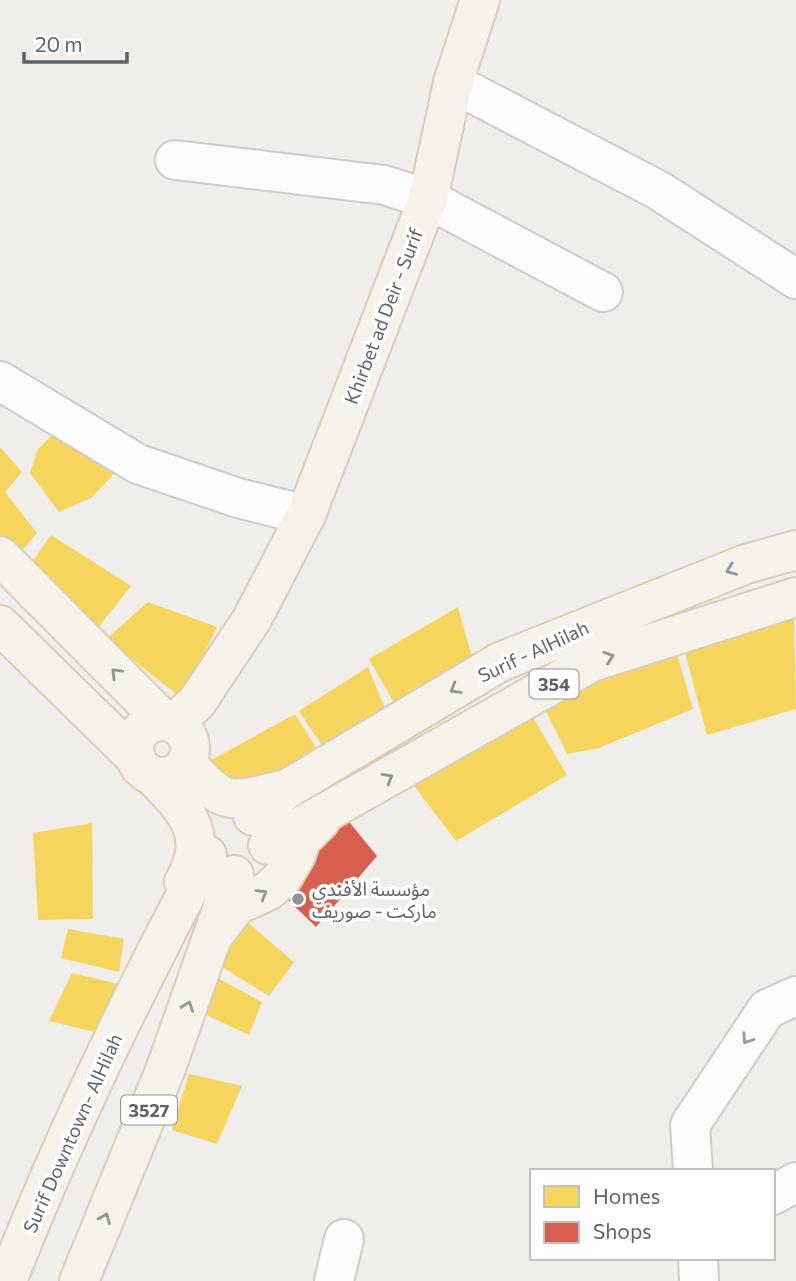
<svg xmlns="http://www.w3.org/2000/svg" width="796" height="1281" font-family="Commissioner,'Noto Sans Arabic',sans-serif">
<rect width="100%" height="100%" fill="#efeeea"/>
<path fill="#f6d55c" d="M59 428 122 466 91 498 59 512 30 473 38 449Z
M0 447 22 472 5 492 37 533 17 556 0 541Z
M51 535 131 586 93 634 26 570Z
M148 602 217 627 183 699 106 639Z
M458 607 475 668 397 708 369 659Z
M794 618 796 709 707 735 684 649Z
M675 647 693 709 599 748 567 754 543 705 611 669Z
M368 667 390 721 329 756 299 711Z
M528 709 567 775 456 841 405 774Z
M295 714 323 759 250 790 206 763Z
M92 823 93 919 38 920 33 833Z
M247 922 294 962 269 996 219 965Z
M68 929 124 939 119 972 61 958Z
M72 973 118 984 107 1035 49 1021Z
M212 975 262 1002 249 1035 200 1012Z
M189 1074 242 1086 217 1144 172 1130Z"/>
<path fill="#d6604d" d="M346 818 377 856 316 927 282 894Z"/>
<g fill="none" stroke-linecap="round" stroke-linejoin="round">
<defs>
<path id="minor" d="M453 83 658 190 796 279
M175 160 384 185 428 199 603 292
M0 381 138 464 238 498 306 515
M693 1171 690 1125 767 1009 796 996
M773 1195 796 1182
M698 1258 699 1281
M334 1281 344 1239"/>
<path id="major" d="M0 556 164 721
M0 625 136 758
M134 749a28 28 0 1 1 56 0a28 28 0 1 1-56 0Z
M174 723 197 702 252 619 306 515 428 199 453 83 480 0
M187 764C226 806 227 803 282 790
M154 777C186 810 211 835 184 882
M253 816 287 789 500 662 746 564 796 550
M268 845 592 662 796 597
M217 931 237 905 268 891 283 877 296 855 301 840 320 821
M7 1281C64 1135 133 993 207 855
M79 1281 166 1068 234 875"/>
</defs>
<use href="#minor" stroke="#cbcccc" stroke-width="42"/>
<use href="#major" stroke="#d7ceb8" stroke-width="42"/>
<use href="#minor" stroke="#fdfcfc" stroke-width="38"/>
<use href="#major" stroke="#f4f2e9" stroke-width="38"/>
</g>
<defs><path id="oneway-chevron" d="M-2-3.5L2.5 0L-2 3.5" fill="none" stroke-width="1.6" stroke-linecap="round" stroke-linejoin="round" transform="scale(1.75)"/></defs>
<g stroke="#939595">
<use href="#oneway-chevron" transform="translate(731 570) rotate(159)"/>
<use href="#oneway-chevron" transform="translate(609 657) rotate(-18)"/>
<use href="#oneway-chevron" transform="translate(116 673) rotate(-135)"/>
<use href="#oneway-chevron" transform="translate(455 689) rotate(149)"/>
<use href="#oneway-chevron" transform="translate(388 778) rotate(-30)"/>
<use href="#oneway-chevron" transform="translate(262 894) rotate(-32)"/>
<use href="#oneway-chevron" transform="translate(188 1006) rotate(-70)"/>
<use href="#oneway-chevron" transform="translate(105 1218) rotate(-68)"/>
</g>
<use stroke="#96999c" href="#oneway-chevron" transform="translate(747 1039) rotate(124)"/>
<circle fill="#919496" stroke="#fff" stroke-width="2.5" cx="298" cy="899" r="7"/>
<g text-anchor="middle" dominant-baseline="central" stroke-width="7" stroke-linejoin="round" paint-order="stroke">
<g fill="#fff" stroke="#8f9295" stroke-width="2">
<rect x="529.5" y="669.5" width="49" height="29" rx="5"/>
<rect x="121" y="1095.5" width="56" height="29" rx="5"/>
</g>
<g font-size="18" font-weight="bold" fill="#5f6368">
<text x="554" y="684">354</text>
<text x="149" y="1110">3527</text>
</g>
<g font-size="19" fill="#5f6368" stroke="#fff">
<text transform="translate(383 316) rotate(-69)">Khirbet ad Deir - Surif</text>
<text transform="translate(533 651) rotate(-25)">Surif - AlHilah</text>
<text transform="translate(72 1133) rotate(-66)">Surif Downtown- AlHilah</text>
</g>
<g font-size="19" fill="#5f6368" stroke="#fff" text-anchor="start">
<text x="312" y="888">مؤسسة الأفندي<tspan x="312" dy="22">ماركت - صوريف</tspan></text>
</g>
</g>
<rect x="530" y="1169" width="245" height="91" fill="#ffffff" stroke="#bfc1c3" stroke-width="2"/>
<rect x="544" y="1186" width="35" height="21" fill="#f6d55c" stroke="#bfc1c3" stroke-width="2"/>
<text x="593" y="1204" font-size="21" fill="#5f6368">Homes</text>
<rect x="544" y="1222" width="35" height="21" fill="#d6604d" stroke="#bfc1c3" stroke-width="2"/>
<text x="593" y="1239" font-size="21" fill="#5f6368">Shops</text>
<path d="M24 52v10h103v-10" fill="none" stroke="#5f6368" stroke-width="3.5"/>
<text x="35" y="52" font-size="21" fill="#5f6368" stroke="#ffffff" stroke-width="5" paint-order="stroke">20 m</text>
</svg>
